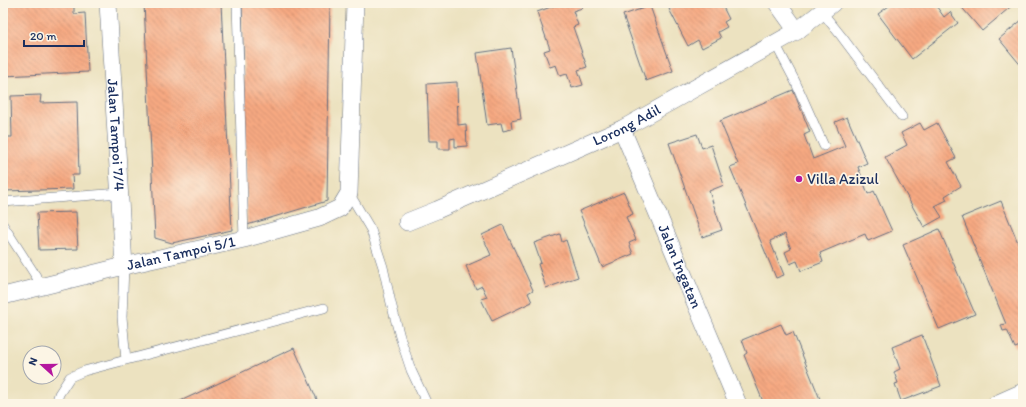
<svg xmlns="http://www.w3.org/2000/svg" width="1026" height="407" font-family="Itim,sans-serif">
<defs>
<pattern id="building-back-hatch" width="6" height="6" patternUnits="userSpaceOnUse"><rect width="6" height="6" fill="#f7a981"/><path d="M-1 5l2 2M0 0l6 6M5-1l2 2" fill="none" stroke="#c78a6d"/></pattern>
</defs>
<rect width="100%" height="100%" fill="#fcf5e5"/>
<filter id="ink" filterUnits="userSpaceOnUse"><feTurbulence type="fractalNoise" baseFrequency=".025" numOctaves="2"/><feDisplacementMap in="SourceGraphic" scale="8" xChannelSelector="R" yChannelSelector="G"/><feConvolveMatrix kernelMatrix="1 2 1 2 8 2 1 2 1" color-interpolation-filters="sRGB"/></filter>
<filter id="wash" filterUnits="userSpaceOnUse"><feTurbulence type="fractalNoise" baseFrequency=".012" numOctaves="4" result="noise"/><feDisplacementMap in="SourceGraphic" scale="16" xChannelSelector="R" yChannelSelector="G"/><feGaussianBlur stdDeviation="0.9" result="paint"/><feColorMatrix in="noise" values="0 0 0 0 0 0 0 0 0 0 0 0 0 0 0 0 0 1.4 0 .05"/><feComposite in="paint" operator="in"/></filter>
<g filter="url(#wash)">
<rect width="100%" height="100%" fill="#ece2c0"/>
<g id="blocks">
<path fill="url(#building-back-hatch)" d="M3 3H74V14L85 13 88 72 3 76Z
M144 3H221L232 230 172 243 155 238Z
M242 3H330L327 201 247 225Z
M562 3H580L582 8 573 11 578 25 573 27 587 67 578 70 583 85 572 88 567 74 560 76 556 65 550 67 544 51 550 49 537 12Z
M681 3H721L729 19 724 22 727 27 718 32 721 38 702 48 698 40 688 46 669 9Z
M893 3H934L944 17 950 12 958 23 912 59 878 14Z
M958 3H1015L982 31Z
M650 6 673 71 646 81 623 15Z
M1023 19V68L999 39Z
M511 48 521 119 511 121 512 129 503 131 501 123 487 125 477 53Z
M457 82 458 125 466 124 467 146 455 147V138L450 139V149H438V141H429L427 84Z
M793 90 810 132 804 135 813 159 845 146 835 122 847 117 867 163 858 167 868 194 874 191 892 231 868 241 865 234 820 253 823 262 801 271 797 261 790 264 785 252 791 249 785 234 770 241 784 275 776 278 730 167 738 164 720 121Z
M41 95 40 103 77 102 79 175H72L73 189 3 191V137H12L11 96Z
M920 123 924 130 937 123 956 158 948 162 961 186 945 196 947 200 935 206 942 217 924 227 885 157 907 145 901 133Z
M697 134 702 148 711 145 724 185 709 191 722 230 702 237 669 143Z
M624 192 633 214 626 217 636 240 629 243 633 254 602 267 579 211Z
M1001 201 1023 255V345L1015 348 1007 330 1003 331 1001 325 1006 324 962 217Z
M76 212 78 249 39 250 37 213Z
M503 225 533 290 528 293 532 302 492 321 481 299 487 297 482 286 476 289 466 266 491 255 482 235Z
M939 229 975 314 939 329 903 245Z
M560 234 562 242 566 240 578 277 546 288 538 264 541 263 534 243Z
M781 324 786 335 793 332 822 404H764L744 355 747 353 742 340Z
M922 335 941 386 901 401 895 384 898 383 894 372 900 369 892 347Z
M294 348 319 404H174Z"/>
</g>
</g>
<g filter="url(#ink)">
<use href="#blocks" fill-opacity="0" stroke="#646e80" stroke-width="1"/>
<g fill="none" stroke-linecap="round" stroke-linejoin="round">
<defs>
<path id="service" d="M237 3 244 239
M822 12 842 37 902 117
M775 43 795 81 824 146
M349 193 371 230 383 267 391 303 400 337 411 370 427 404
M3 202 120 193
M3 225 43 287
M124 266 122 317 126 360
M56 404 59 394 70 377 84 371 324 308"/>
<g id="minor">
<path id="s1" d="M108 3 124 266"/>
<path d="M777 3 797 31"/>
<path id="s2" d="M622 129 738 404"/>
<path id="s3" d="M407 222 437 210 622 129 797 31 833 3"/>
<path id="s4" d="M3 296 124 266 244 239 319 218 340 208 349 193 355 3"/>
<path d="M996 404 1023 392"/>
</g>
</defs>
<use href="#service" stroke="#646e80" stroke-width="10"/>
<use href="#minor" stroke="#646e80" stroke-width="18"/>
<use href="#service" stroke="#fff" stroke-width="9"/>
<use href="#minor" stroke="#fff" stroke-width="17"/>
</g>
</g>
<circle fill="#b5179e" stroke="#fcf5e5" stroke-width="1.5" cx="799" cy="179" r="4"/>
<g text-anchor="middle" dominant-baseline="central" stroke-width="3.5" stroke-linejoin="round" paint-order="stroke">
<g font-size="15" fill="#1b2f5e" stroke="#fcf5e5">
<text stroke="none"><textPath href="#s3" startOffset="240">Lorong Adil</textPath></text>
<text stroke="none"><textPath href="#s1" startOffset="132">Jalan Tampoi 7/4</textPath></text>
<text stroke="none"><textPath href="#s4" startOffset="183">Jalan Tampoi 5/1</textPath></text>
<text stroke="none"><textPath href="#s2" startOffset="149">Jalan Ingatan</textPath></text>
</g>
<g font-size="15" fill="#1b2f5e" stroke="#fcf5e5" text-anchor="start">
<text x="807" y="179">Villa Azizul</text>
</g>
</g>
<rect width="1026" height="407" fill="none" stroke="#fcf5e5" stroke-width="16"/>
<g transform="translate(42 365) rotate(291)"><circle r="19" fill="#fcf5e5" stroke="#a2a6af"/>
<path d="M0-3L7 15L0 10L-7 15Z" fill="#b5179e"/>
<text y="-6" font-size="11" font-weight="bold" text-anchor="middle" fill="#1b2f5e">N</text>
</g>
<path d="M24 40v6h60v-6" fill="none" stroke="#1b2f5e" stroke-width="2"/>
<text x="30" y="40" font-size="12" fill="#1b2f5e" stroke="#fcf5e5" stroke-width="3" paint-order="stroke">20 m</text>
</svg>
